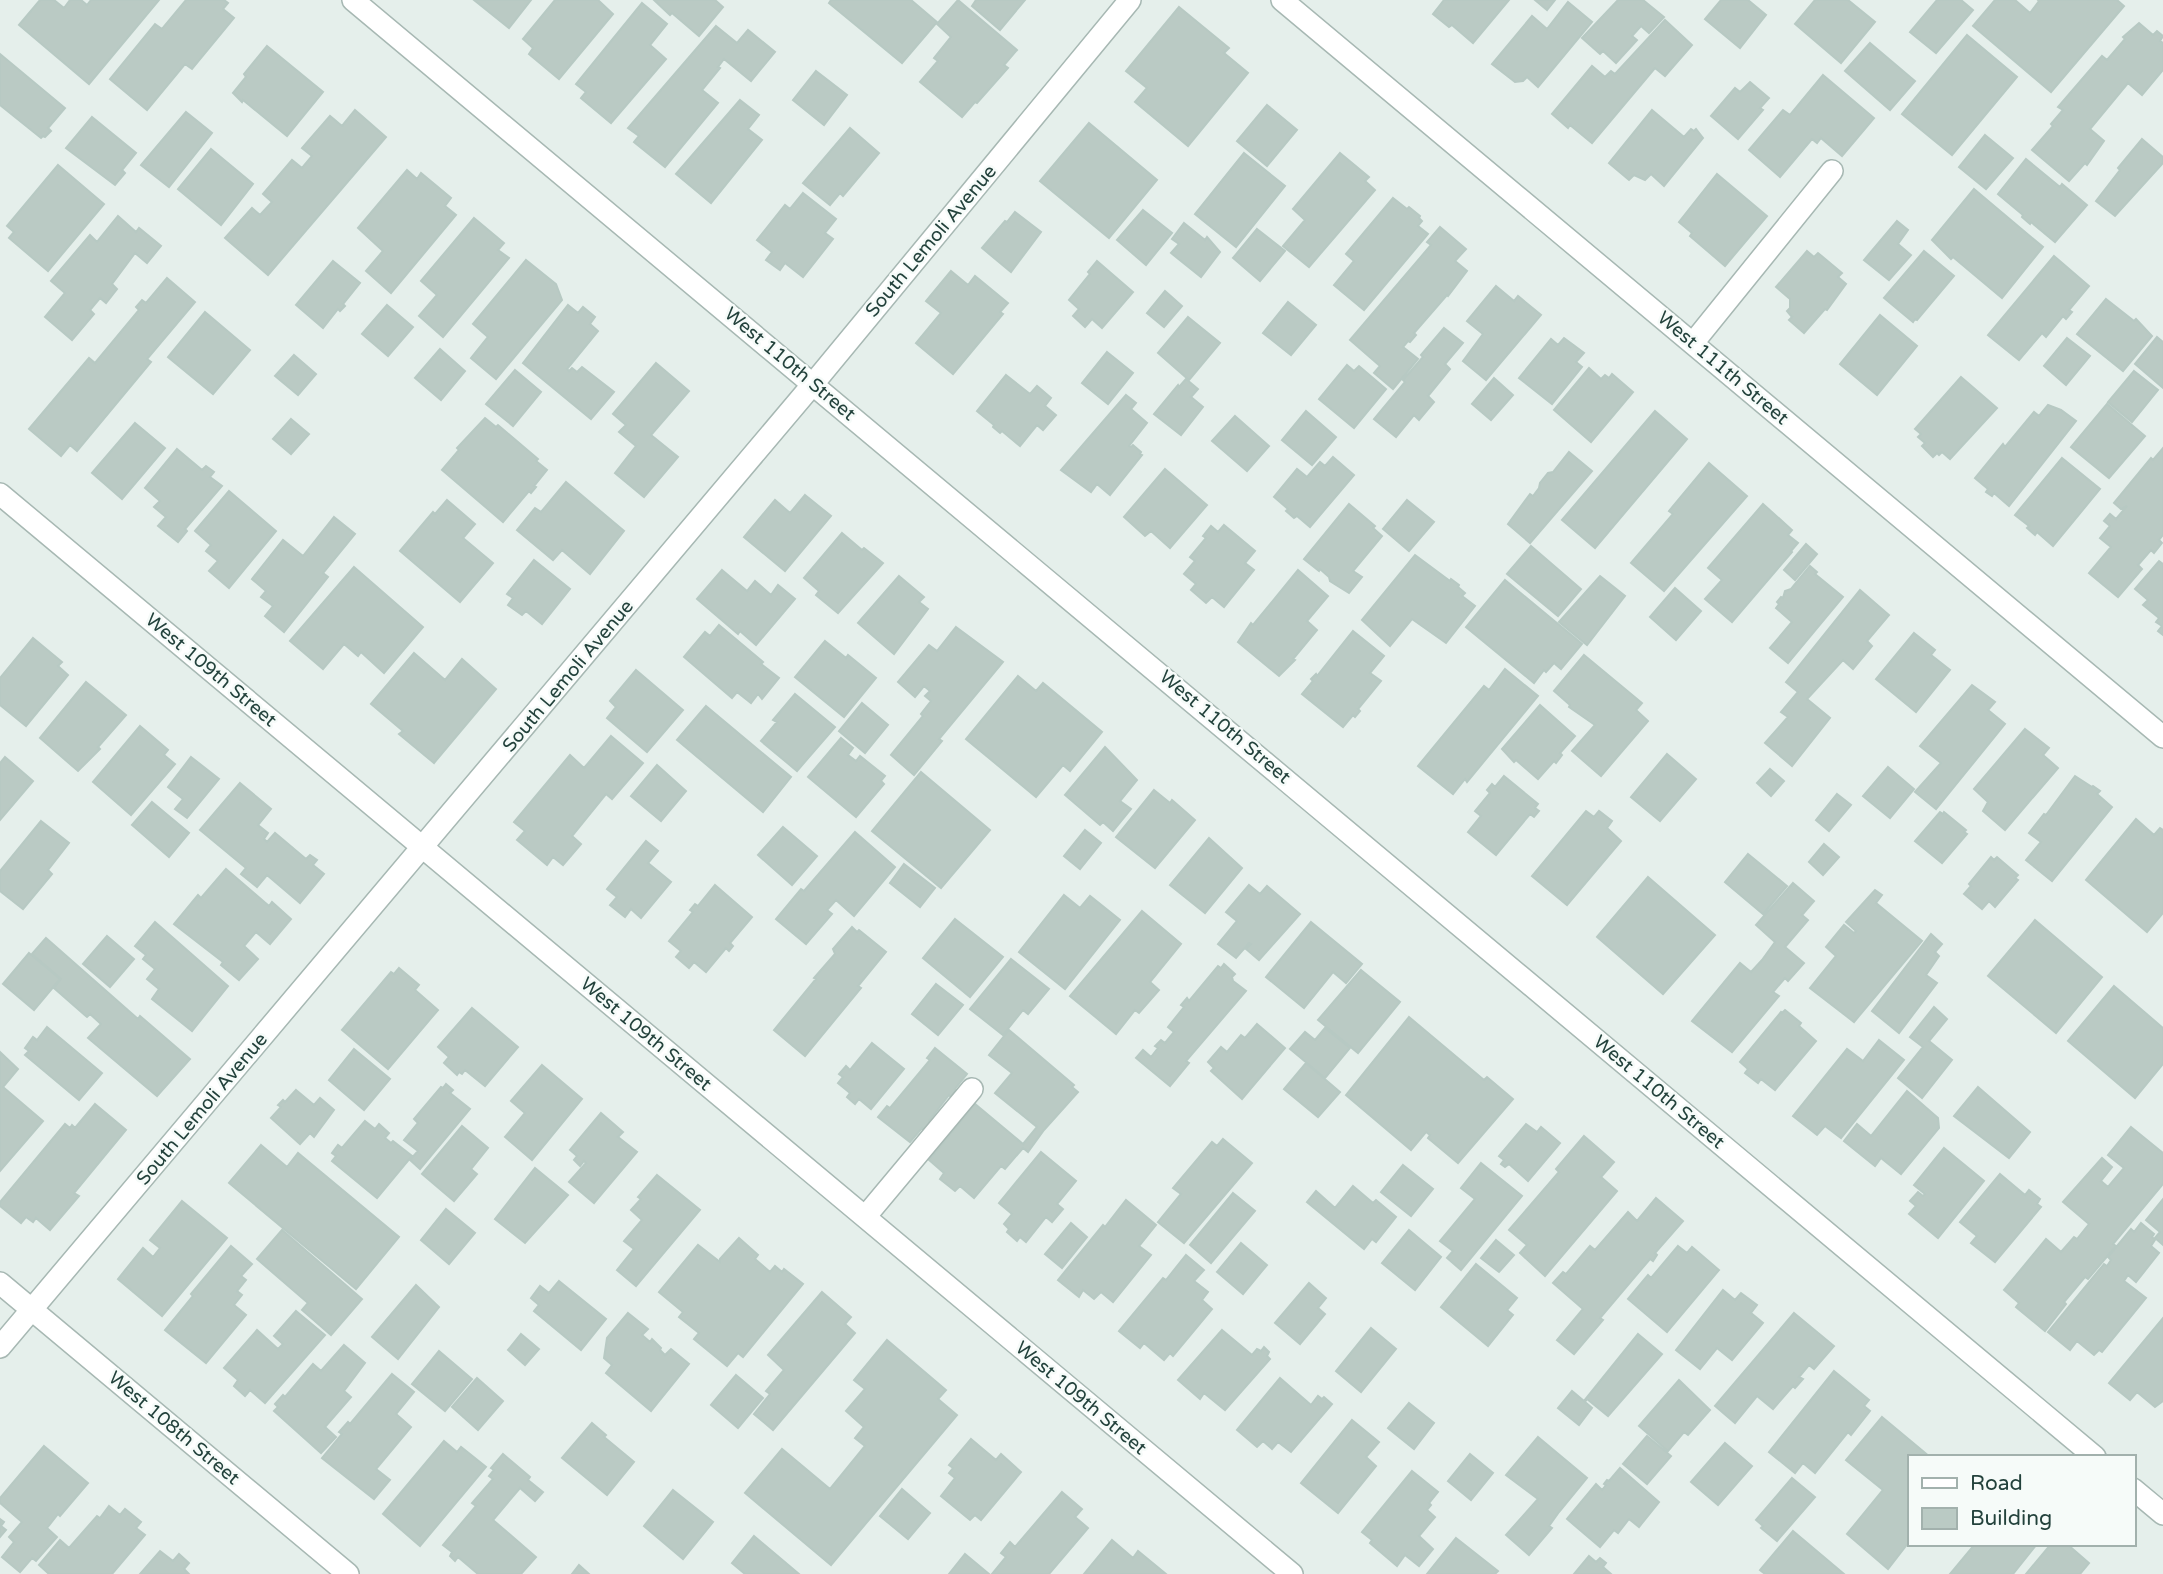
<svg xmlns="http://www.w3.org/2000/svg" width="2163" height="1574" font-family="'Varela Round',sans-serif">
<rect width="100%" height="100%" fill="#e5efeb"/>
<path fill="#bacac4" stroke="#b7c9c3" stroke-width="2" d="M40 0H54L64 8 70 0H81L87 5 91 0H159L89 84 19 25Z
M186 0H224L228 3 223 9 234 18 192 69 185 64 147 110 110 79 155 24 162 29Z
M474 0H531L509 28Z
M555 0H598L613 14 559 79 529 54 533 48 523 39Z
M654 0H715L723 7 699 36 672 13 670 15Z
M831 0H911L937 22 902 63 829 3Z
M958 0 1017 50 1004 65 1008 68 977 103 975 102 962 117 920 82 938 61 934 58 951 37 937 24Z
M976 0H1025L1000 30 972 6Z
M1444 0H1509L1473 43 1452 25 1449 27 1433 14Z
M1535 0H1555L1547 10Z
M1618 0H1643L1664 17 1649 33 1641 26 1632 36 1637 40 1616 63 1603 51 1600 54 1582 38Z
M1721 0H1748L1766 15 1740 48 1705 19Z
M1815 0H1848L1875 22 1841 63 1795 24Z
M1937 0H1961L1973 10 1936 53 1910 32Z
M1995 0H2015L2030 13 2039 1 2038 0H2117L2124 6 2051 92 1973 26Z
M1568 2 1592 22 1538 87 1527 77 1523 81 1515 82 1492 64 1532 16 1547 29Z
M642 3 667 24 650 45 666 59 611 123 581 98 586 92 576 84Z
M1179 7 1229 48 1224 53 1248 73 1188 146 1135 102 1147 88 1126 71Z
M1665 20 1692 45 1665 76 1655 68 1592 143 1570 125 1568 128 1552 114 1592 66 1605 77 1611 71 1615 74Z
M2139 23 2153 35 2157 31 2163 36 2160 41 2163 43V70L2142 95 2128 83 2090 129 2104 141 2087 165 2085 163 2069 181 2032 150 2053 126 2051 124 2063 110 2058 107 2102 56 2107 60 2125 39 2123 37Z
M716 26 737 43 748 30 775 52 751 81 724 59 718 67 720 68 702 90 718 103 665 167 634 142 639 136 628 128Z
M1967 35 2017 77 1952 155 1902 114Z
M1870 43 1915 81 1890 110 1845 71Z
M267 46 323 92 287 136 243 100 242 102 233 93 246 77 244 74Z
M0 54 65 108 48 128 51 131 45 137 43 136 41 138 0 105Z
M816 71 847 95 824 125 793 100Z
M1823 75 1874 118 1842 156 1821 138 1817 143 1812 139 1780 177 1749 150 1783 110 1790 115Z
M1750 82 1769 98 1760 108 1763 110 1738 139 1711 116 1735 88 1740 92Z
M740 100 759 115 748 129 762 140 711 203 676 174Z
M1267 105 1297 130 1267 166 1237 141Z
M355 110 386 137 268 275 225 238 252 208 260 215 272 202 263 194 292 160 302 168 312 156 302 148 330 116 342 126Z
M1652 110 1684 137 1691 129 1694 131 1696 129 1703 138 1664 186 1651 174 1645 180 1634 175 1629 180 1609 163Z
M186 112 212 133 169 187 141 165Z
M92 117 136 153 122 170 125 173 115 185 66 148Z
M1089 123 1157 180 1109 238 1040 181Z
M850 128 879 153 843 196 840 193 830 205 803 183Z
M1985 135 2013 158 1986 189 1959 167Z
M2142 139 2163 157V163L2115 216 2096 201 2120 170 2118 168Z
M211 149 253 184 221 225 178 189Z
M1244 153 1285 186 1236 247 1195 214Z
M1340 153 1369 177 1365 181 1375 190 1309 267 1283 246 1305 220 1293 209Z
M2026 159 2060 187 2062 184 2087 205 2055 242 2031 222 2030 224 2022 217 2023 215 1998 194Z
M58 165 104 204 48 271 9 238 14 232 7 226Z
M407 170 417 179 421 173 451 198 445 206 456 215 391 293 366 271 383 251 358 228Z
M1717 174 1767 216 1725 266 1690 236 1692 233 1679 222Z
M1974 189 2043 247 2002 298 1953 257 1951 259 1932 240Z
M803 193 836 219 825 233 833 239 803 277 785 263 780 270 766 260 772 252 757 240 785 205 790 209Z
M1393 198 1407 209 1409 207 1420 216 1419 218 1422 221 1418 226 1428 234 1364 310 1334 285 1354 261 1346 254Z
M1143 210 1172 233 1146 265 1117 240Z
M1015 212 1041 232 1011 272 982 248 1005 221 1007 222Z
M118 216 136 232 139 228 161 246 147 263 135 253 112 284 117 289 106 303 100 298 90 310 94 314 72 340 45 317 65 293 51 281 90 235 97 242Z
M474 218 504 243 498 250 509 258 443 337 419 316 437 295 421 281Z
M1897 221 1908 230 1898 244 1911 255 1889 280 1864 260Z
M1184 223 1205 240 1207 237 1220 252 1201 277 1171 253 1179 244 1172 239Z
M1440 227 1466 249 1455 261 1467 271 1448 296 1447 295 1414 333 1416 335 1410 342 1408 341 1403 347 1418 359 1393 389 1374 373 1380 366 1350 340 1431 245 1427 242Z
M1257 229 1285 251 1260 281 1233 258Z
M1807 251 1814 257 1818 253 1842 273 1838 277 1846 284 1827 310 1825 309 1804 333 1789 320 1792 317 1787 311 1790 308V299L1776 287Z
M1924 251 1954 276 1917 320 1915 319 1913 322 1884 298Z
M2054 256 2089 286 2069 310 2072 312 2066 319 2063 316 2046 337 2042 333 2019 360 1988 335Z
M526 260 556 284 562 300 496 379 471 358 488 337 473 324Z
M333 261 360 283 343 304 345 306 340 311 338 309 323 328 296 305Z
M1097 261 1133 292 1102 328 1092 319 1085 327 1073 316 1079 309 1069 300 1090 274 1088 272Z
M951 271 968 285 975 276 1008 303 1000 312 1003 314 953 374 916 343 941 313 926 301Z
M167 278 195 302 147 359 151 362 77 451 70 445 61 456 29 429 89 358 95 363 139 310 136 307 142 300 146 303Z
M1496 286 1514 301 1518 296 1541 315 1486 380 1463 361 1483 334 1467 321Z
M1165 291 1182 306 1164 327 1147 313Z
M2106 299 2134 321 2136 319 2152 336 2123 371 2077 334Z
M1288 302 1316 325 1291 355 1263 333Z
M387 305 413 327 388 356 362 334Z
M568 305 578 313 583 307 595 317 590 324 598 331 567 369 569 371 572 368 577 372 582 367 614 392 591 419 523 363Z
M205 312 250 350 213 394 168 357Z
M1880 315 1917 346 1877 395 1840 364Z
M1188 317 1220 343 1189 380 1158 353Z
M1444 328 1463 343 1445 364 1450 369 1428 396 1434 402 1419 420 1414 415 1396 437 1374 419 1405 382 1403 380 1423 357 1421 355Z
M2157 337 2163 342V388L2135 364Z
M1564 338 1584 353 1576 362 1582 367 1552 404 1519 378 1551 339 1558 345Z
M2067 338 2090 356 2066 385 2044 366Z
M440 349 465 371 441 400 415 378Z
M1107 352 1133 373 1108 404 1082 383Z
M294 355 316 374 298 395 275 376Z
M656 363 689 391 651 435 678 457 644 497 615 473 636 446 619 432 626 425 613 414Z
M1347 365 1354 371 1359 366 1386 389 1354 428 1319 399Z
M1589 368 1601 379 1605 375 1609 378 1612 374 1633 392 1591 442 1554 410Z
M515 370 541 392 513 426 486 404Z
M2134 371 2158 390 2132 422 2108 402Z
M1006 375 1030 394 1037 386 1051 398 1045 406 1056 415 1043 430 1037 425 1020 446 1002 431 1000 433 993 427 994 425 977 411Z
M1961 377 1997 408 1950 459 1942 452 1939 455 1937 453 1933 457 1922 446 1925 443 1918 437 1921 434 1915 429Z
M1494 378 1513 395 1491 420 1472 404Z
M1186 379 1198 389 1191 397 1203 407 1181 435 1154 414 1178 385 1179 387Z
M1126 395 1136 403 1131 409 1147 423 1129 446 1131 447 1133 445 1141 452 1140 454 1142 455 1110 495 1097 484 1091 492 1061 470Z
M2107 404 2145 436 2109 478 2071 447Z
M2048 405 2061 410 2076 421 2009 506 1994 493 1992 496 1986 492 1988 489 1975 478 2003 444 2005 447 2034 412 2039 416Z
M1306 411 1336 437 1312 465 1282 440Z
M1655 411 1687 439 1595 548 1562 520Z
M1235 416 1269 446 1247 471 1212 441Z
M485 418 496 427 498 425 538 459 536 461 547 470 534 486 536 487 531 493 529 491 503 522 442 470 459 450 457 448Z
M291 419 309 434 291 454 273 439Z
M135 423 165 448 122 499 92 473Z
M2163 448V535L2159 540 2162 543 2154 553 2151 550 2138 565 2142 569 2118 597 2089 573 2111 547 2100 538 2110 526 2104 521 2110 514 2116 519 2127 506 2121 509 2114 503 2151 458 2153 460Z
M177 449 202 470 206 466 214 472 210 477 222 486 185 529 187 531 178 542 158 526 166 517 154 507 160 501 145 488Z
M1569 452 1592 471 1530 543 1508 524 1530 494 1533 496 1539 488 1540 483 1548 473 1553 472Z
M1333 457 1354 475 1310 527 1297 516 1294 518 1286 511 1288 509 1274 497 1297 469 1307 477 1320 462 1325 466Z
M2062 458 2100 489 2053 546 2037 532 2035 535 2027 528 2029 526 2015 515Z
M1709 463 1747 496 1664 591 1631 563 1673 514 1669 511Z
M1165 469 1207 505 1170 548 1151 531 1145 536 1124 517Z
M566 482 624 531 590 574 562 550 553 560 517 530 535 508 541 512Z
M229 491 276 531 229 588 209 571 218 561 206 551 211 545 195 531Z
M805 495 831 516 785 571 744 537 775 500 790 513Z
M447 500 475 524 463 538 493 563 460 602 400 551 433 512 435 514Z
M1407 500 1434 522 1409 551 1383 529Z
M1349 504 1375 526 1373 528 1382 536 1353 571 1362 577 1349 593 1330 581 1329 577 1320 569 1319 571 1304 559Z
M1763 504 1792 530 1788 535 1798 543 1791 551 1792 552 1732 622 1705 599 1722 580 1708 568Z
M334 517 355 534 323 573 328 577 284 632 265 616 273 606 261 597 266 591 252 579 283 540 303 556Z
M1224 525 1255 551 1245 563 1254 570 1224 607 1212 597 1206 603 1191 590 1196 584 1184 574 1195 561 1190 557 1206 538 1203 536 1211 526 1218 532Z
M842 533 862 550 864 548 883 563 838 613 816 595 819 591 804 578Z
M1806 544 1817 554 1795 580 1784 570Z
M1531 546 1581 589 1558 616 1507 574Z
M1415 555 1450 581 1451 579 1459 585 1458 587 1465 593 1462 596 1475 606 1446 643 1412 619 1390 646 1362 620Z
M534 560 570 589 542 624 526 611 522 615 508 605 513 598 507 594Z
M2159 561 2163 564V635L2158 631 2162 626 2156 622 2159 618 2143 605 2148 600 2135 589Z
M1810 566 1817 572 1815 574 1843 597 1788 663 1770 648 1792 622 1776 608 1779 604 1777 602 1781 597 1783 598 1785 591 1791 589Z
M354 567 423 627 384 673 361 652 358 656 344 644 323 669 290 641Z
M722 570 747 591 755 581 771 595 778 585 795 599 756 645 740 631 738 634 697 599Z
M1298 570 1328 596 1307 621 1317 630 1293 659 1295 660 1279 676 1238 642 1251 623 1253 625Z
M899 576 924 597 919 602 928 609 894 654 858 623Z
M1600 576 1625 596 1587 645 1559 622Z
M1505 580 1582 644 1561 669 1554 663 1546 672 1544 670 1534 683 1466 627Z
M1675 588 1701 611 1676 640 1650 617Z
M1860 590 1889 615 1867 641 1872 646 1853 669 1843 660 1807 699 1830 718 1792 766 1765 743 1788 717 1781 712 1798 692 1786 682Z
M719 625 763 662 761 664 779 678 762 699 758 694 751 703 737 692 732 698 684 657 705 632 710 636Z
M956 627 1003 662 939 739 942 741 914 775 891 755 923 716 921 714 931 701 925 696 930 691 924 686 915 697 898 682 929 645 937 651Z
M1353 631 1384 656 1370 673 1381 681 1358 709 1360 711 1355 717 1353 715 1343 727 1302 694 1313 681 1311 679 1316 674 1317 676Z
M1914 633 1935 650 1931 655 1950 670 1916 712 1876 679Z
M33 638 62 662 58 666 68 675 26 726 0 705V678Z
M825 641 846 658 848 655 876 678 844 717 795 677Z
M414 653 445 680 462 659 496 689 434 763 399 734 403 731 371 704Z
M1584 655 1642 703 1636 710 1648 721 1601 776 1572 751 1595 725 1569 707 1570 705 1554 691Z
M1505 669 1538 696 1467 782 1465 779 1453 794 1418 766 1484 686 1489 690Z
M636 670 683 710 647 752 607 718 616 707 610 701Z
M1018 676 1036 691 1043 683 1102 732 1070 771 1063 765 1036 797 966 739Z
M86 682 126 715 98 747 100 749 78 771 40 738Z
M1972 685 1995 702 1988 710 2005 724 1936 809 1915 792 1941 763 1920 746Z
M795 694 835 727 797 771 761 741 777 722 773 720Z
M862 703 888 725 865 753 839 731Z
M1540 705 1575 736 1560 753 1562 755 1556 763 1554 761 1538 779 1516 760 1514 762 1502 749Z
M706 706 791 777 763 812 677 740Z
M140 726 168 750 164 755 175 764 131 815 93 782Z
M2025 729 2049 748 2043 755 2058 768 2005 830 1983 811 1988 802 1974 789Z
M611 736 643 763 612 799 606 794 572 836 581 844 563 865 553 857 547 865 517 840 525 831 514 822 570 755 584 768Z
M841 738 853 748 848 755 856 761 860 756 885 776 881 781 884 784 856 817 808 777Z
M1105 747 1137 780 1120 801 1131 809 1113 831 1103 822 1100 825 1065 795Z
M1667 754 1696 779 1660 821 1631 797Z
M5 757 33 781 0 820V763Z
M191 757 219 779 187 818 175 809 183 799 168 787Z
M657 765 686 791 661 821 631 796Z
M1888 767 1914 789 1890 818 1863 796Z
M1770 769 1784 781 1771 796 1757 783Z
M921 772 990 830 941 888 872 831Z
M1504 776 1538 804 1535 808 1539 811 1534 817 1530 814 1496 855 1468 832 1481 816 1475 811 1490 793 1487 790 1492 784 1495 787Z
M2075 776 2092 787 2093 786 2100 791 2097 794 2112 807 2052 881 2026 860 2041 842 2029 833 2044 814 2046 815Z
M240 783 271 809 258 825 268 833 264 839 267 842 275 833 306 859 310 855 317 860 313 865 324 874 300 903 267 875 257 887 241 874 246 868 200 830Z
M1154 790 1170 803 1172 800 1195 820 1155 868 1116 837Z
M1837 794 1851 805 1829 831 1816 820Z
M152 802 189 833 169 857 132 825Z
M1586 811 1594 817 1599 811 1612 821 1607 828 1621 841 1567 905 1532 876Z
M1940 812 1943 814 1944 812 1966 830 1964 832 1967 834 1942 863 1915 841Z
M2136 819 2154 835 2160 828 2163 830V913L2147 932 2086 880Z
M41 821 69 843 48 870 52 874 23 909 0 891V871Z
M783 827 817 856 792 885 758 855Z
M1085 830 1101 843 1080 869 1064 856Z
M855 832 895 867 854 916 836 900 827 910 832 914 806 944 776 919 801 889 804 891Z
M1209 838 1242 868 1205 913 1170 885Z
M646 841 658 851 648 863 671 882 641 918 631 909 625 917 610 905 617 897 607 889Z
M1824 844 1839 857 1823 875 1809 862Z
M1748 854 1787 886 1763 914 1725 882Z
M1991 857 1994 860 1997 857 2018 875 2015 878 2018 880 1995 907 1989 901 1982 909 1964 894 1971 886 1969 884Z
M904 864 935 888 920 907 890 883Z
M226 869 269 906 272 902 291 919 270 944 256 932 244 946 258 959 239 980 221 965 223 962 174 924 198 895 201 898Z
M1648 877 1715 935 1663 994 1597 937Z
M1793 883 1814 901 1802 915 1808 920 1785 947 1804 963 1788 981 1785 978 1773 992 1779 996 1732 1052 1692 1021 1740 963 1751 972 1762 960 1775 942 1756 925Z
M715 885 752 917 730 943 733 946 729 951 726 948 706 972 694 962 689 968 676 957 681 951 669 941 693 912 690 910 695 904 698 906Z
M1249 885 1260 894 1267 886 1300 914 1259 960 1246 949 1251 944 1249 943 1236 958 1218 944 1237 921 1226 912Z
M1875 890 1882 895 1876 903 1922 941 1854 1022 1810 988 1836 956 1826 947 1844 925 1854 933 1856 931 1846 922Z
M1064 895 1080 908 1090 896 1120 920 1065 989 1019 952Z
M1142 911 1181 944 1150 982 1159 990 1139 1013 1135 1010 1116 1034 1070 996Z
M955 919 1003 957 970 997 923 958Z
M2035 920 2102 977 2056 1033 1988 976Z
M155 922 228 986 192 1031 152 999 159 989 147 979 155 969 143 959 146 955 135 946Z
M1311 922 1362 964 1346 983 1333 972 1304 1008 1266 977Z
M852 927 857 932 859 930 886 952 858 986 861 988 805 1056 774 1030 816 979 814 978 835 954 833 949Z
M1931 934 1942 944 1935 952 1939 956 1926 975 1937 983 1899 1033 1872 1011Z
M107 936 134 959 110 987 83 964Z
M46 938 138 1019 140 1016 190 1059 157 1096 88 1038 101 1024 90 1014 87 1017 54 988 61 979 32 954Z
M29 953 60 979 34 1010 3 984Z
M1011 959 1049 989 1028 1014 1023 1010 1003 1035 970 1009Z
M1224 964 1235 974 1232 977 1233 981 1246 991 1186 1061 1189 1063 1170 1086 1136 1058 1143 1050 1151 1057 1158 1048 1155 1046 1161 1040 1165 1043 1174 1032 1168 1027 1184 1007 1181 1005 1187 998 1189 1001 1218 966 1221 968Z
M399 968 419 985 415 990 438 1010 388 1069 342 1030 391 972 394 974Z
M1361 970 1400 1002 1358 1053 1318 1020Z
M936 984 963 1005 938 1035 912 1014Z
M2114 986 2163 1028V1064L2135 1098 2068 1041Z
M1934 1007 1947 1019 1929 1041 1952 1060 1922 1098 1898 1078 1923 1047 1910 1037Z
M472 1008 518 1047 485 1086 465 1070 462 1074 459 1072 457 1075 444 1063 449 1057 438 1047Z
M1785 1010 1801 1023 1799 1026 1816 1041 1775 1090 1761 1079 1758 1083 1745 1073 1748 1069 1740 1062 1781 1012 1782 1013Z
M1409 1017 1484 1080 1487 1077 1513 1099 1458 1163 1428 1138 1430 1135 1426 1132 1411 1150 1346 1095Z
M1257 1024 1285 1048 1242 1099 1211 1071 1214 1068 1208 1062 1221 1047 1227 1052 1241 1035 1245 1038Z
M47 1027 102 1073 79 1100 25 1055 29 1051 25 1048 33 1037 37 1040Z
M1325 1028 1350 1048 1325 1078 1290 1049 1305 1032 1315 1040Z
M1009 1030 1074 1085 1072 1087 1078 1092 1044 1130 1028 1152 1023 1148 1005 1169 1001 1166 974 1198 960 1186 955 1191 940 1179 944 1173 929 1160 975 1104 1023 1144 1037 1127 995 1093 1012 1073 989 1055Z
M1879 1040 1904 1060 1841 1138 1825 1126 1817 1135 1793 1116 1847 1049 1863 1061Z
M872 1043 904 1069 871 1109 859 1099 855 1104 847 1097 850 1093 838 1083 843 1077 839 1074 846 1066 850 1070Z
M935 1048 967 1074 955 1089 957 1090 951 1097 949 1095 929 1121 931 1122 924 1130 922 1128 910 1142 878 1117 887 1106 890 1108 930 1060 927 1058Z
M354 1049 390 1079 364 1110 329 1080Z
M0 1052 18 1069 3 1087 43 1121 0 1171Z
M1306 1063 1340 1092 1318 1117 1284 1089Z
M542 1065 582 1099 532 1160 505 1137 525 1113 511 1101Z
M446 1084 453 1090 450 1093 470 1109 420 1169 410 1160 418 1151 404 1140 418 1123 414 1119 441 1087 443 1088Z
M1978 1087 2030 1132 2009 1158 1954 1116Z
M296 1090 314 1105 320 1098 334 1110 314 1137 310 1133 300 1144 271 1118 281 1107 278 1105 283 1100 285 1102Z
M1907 1091 1938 1118 1939 1128 1901 1174 1881 1158 1875 1166 1844 1141 1857 1124 1871 1136Z
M95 1104 126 1130 74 1193 79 1196 50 1230 36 1218 33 1222 26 1217 21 1223 0 1206V1202L65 1124 70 1128 72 1125 75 1128Z
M601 1113 623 1132 618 1137 637 1152 594 1203 569 1182 586 1163 584 1161 580 1166 574 1160 577 1156 570 1150Z
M365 1121 375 1129 379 1124 389 1133 385 1138 391 1143 393 1141 412 1156 377 1198 332 1161 336 1156 332 1153 338 1145 342 1148Z
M1526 1124 1537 1132 1541 1127 1560 1143 1528 1181 1509 1164 1505 1167 1501 1164 1504 1160 1499 1156Z
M462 1126 488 1148 471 1169 477 1174 454 1201 422 1174Z
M2131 1127 2163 1153V1184L2113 1244 2116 1246 2088 1279 2085 1277 2064 1302 2066 1304 2045 1331 2016 1307 2019 1303 2004 1290 2046 1239 2061 1252 2074 1237 2077 1239 2089 1224 2063 1202 2102 1158 2112 1167 2101 1181 2108 1187 2124 1168 2108 1155Z
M1584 1136 1614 1162 1601 1177 1617 1191 1545 1276 1520 1253 1527 1245 1509 1230 1559 1172 1556 1169Z
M1223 1139 1252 1163 1184 1243 1158 1222 1181 1194 1173 1188 1212 1142 1217 1146Z
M261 1145 287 1167 298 1153 399 1237 356 1289 229 1183Z
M1944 1148 1984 1181 1938 1238 1909 1214 1916 1206 1910 1201 1918 1192 1923 1196 1925 1194 1914 1185Z
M1041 1152 1076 1181 1057 1204 1063 1209 1052 1222 1046 1217 1026 1242 1020 1237 1017 1241 1007 1232 1009 1229 1004 1224 1012 1214 999 1203Z
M1481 1163 1522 1196 1461 1270 1447 1258 1453 1251 1440 1241 1475 1199 1461 1188Z
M1403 1165 1433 1189 1411 1216 1381 1192Z
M535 1168 568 1195 525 1243 495 1219Z
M2000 1174 2025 1195 2029 1190 2040 1199 2037 1204 2041 1207 1995 1262 1971 1243 1977 1236 1960 1222Z
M657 1175 700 1210 636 1286 617 1270 634 1249 624 1241 642 1220 631 1210 641 1199 638 1197Z
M1353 1186 1373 1203 1376 1200 1396 1217 1376 1242 1372 1239 1364 1249 1307 1202 1316 1191 1335 1208Z
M1233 1193 1255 1211 1211 1263 1190 1245Z
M1656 1198 1683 1221 1655 1253 1657 1255 1653 1261 1650 1259 1600 1318 1603 1320 1574 1354 1557 1340 1583 1309 1553 1283 1563 1272 1566 1274 1590 1246 1595 1250 1628 1212 1637 1221Z
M2163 1199V1245L2155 1238 2160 1232 2146 1220Z
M1126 1200 1156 1225 1139 1246 1151 1255 1113 1302 1101 1292 1094 1299 1083 1290 1079 1297 1058 1280 1103 1225 1105 1227Z
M182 1201 227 1238 162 1316 118 1279 143 1248 153 1257 160 1248 150 1240Z
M446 1209 475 1233 449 1264 421 1240Z
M1071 1223 1087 1237 1062 1268 1045 1254Z
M2141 1223 2154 1234 2152 1237 2155 1240 2151 1246 2159 1253 2136 1282 2128 1275 2124 1281 2146 1298 2102 1352 2099 1350 2094 1355 2077 1341 2070 1350 2048 1332 2104 1264 2107 1266 2111 1260 2108 1257 2131 1229 2134 1232Z
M282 1230 362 1299 331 1335 302 1310 308 1303 257 1259Z
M1409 1230 1441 1257 1415 1290 1382 1263Z
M739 1238 758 1255 755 1259 770 1272 775 1266 782 1272 784 1269 803 1284 743 1357 738 1353 727 1366 694 1339 699 1333 679 1317 683 1312 659 1292 698 1245 720 1262V1259Z
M1496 1240 1514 1255 1499 1272 1481 1258Z
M1241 1243 1267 1265 1243 1294 1217 1272Z
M231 1246 252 1264 241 1276 246 1280 237 1291 242 1295 234 1305 246 1315 206 1363 165 1330 193 1296 191 1294Z
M1678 1246 1687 1253 1692 1247 1719 1270 1667 1332 1628 1299 1648 1275 1651 1278Z
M1186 1255 1204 1270 1194 1281 1208 1292 1202 1300 1212 1309 1173 1356 1170 1353 1164 1360 1144 1343 1140 1348 1119 1331 1163 1278 1166 1280Z
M1476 1264 1517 1298 1507 1310 1513 1315 1488 1346 1441 1307Z
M559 1281 606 1319 581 1350 534 1311 539 1305 531 1298 540 1286 549 1293Z
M1309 1283 1326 1298 1318 1308 1325 1314 1300 1344 1275 1323Z
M416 1285 439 1307 398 1359 372 1337Z
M1723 1290 1735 1300 1741 1293 1757 1305 1751 1313 1763 1323 1732 1360 1717 1348 1700 1369 1676 1350Z
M822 1292 851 1317 845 1324 855 1333 773 1430 754 1414 770 1394 766 1391 784 1370 768 1355Z
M296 1311 325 1335 265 1403 250 1390 245 1396 234 1386 238 1380 224 1368 257 1330 278 1349 283 1344 274 1336Z
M628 1313 648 1329 642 1335 650 1342 652 1339 661 1348 660 1350 665 1355 671 1349 689 1364 651 1411 606 1373 612 1365 604 1358 607 1338Z
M1794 1313 1834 1346 1814 1369 1809 1365 1799 1377 1803 1379 1795 1388 1793 1386 1773 1409 1757 1396 1735 1423 1715 1406Z
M2163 1318V1401L2155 1407 2137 1392 2130 1400 2109 1383Z
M1371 1328 1396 1349 1361 1392 1336 1371Z
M1222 1330 1252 1355 1257 1349 1261 1351 1264 1347 1269 1352 1267 1356 1270 1359 1225 1410 1204 1393 1200 1399 1178 1380Z
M521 1334 539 1349 525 1365 508 1350Z
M1638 1334 1662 1354 1608 1416 1587 1399 1585 1402 1592 1408 1579 1425 1558 1408 1572 1391 1584 1401Z
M887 1340 946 1390 938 1399 957 1415 831 1565 745 1493 782 1449 830 1489 865 1446 855 1438 864 1427 846 1411 865 1389 854 1380Z
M344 1345 365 1363 344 1391 351 1397 325 1427 336 1437 321 1453 274 1411 278 1407 275 1404 283 1395 285 1397 313 1364 321 1371Z
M439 1351 472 1379 445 1411 412 1384Z
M1834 1371 1869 1400 1864 1406 1870 1411 1851 1435 1848 1432 1815 1473 1803 1463 1795 1473 1769 1452Z
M392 1374 414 1392 396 1414 411 1427 376 1469 390 1480 374 1499 322 1458 342 1434 339 1432 348 1422 350 1424Z
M736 1375 763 1398 738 1428 711 1405Z
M477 1378 503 1401 478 1430 452 1407Z
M1280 1378 1311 1405 1318 1396 1322 1399 1324 1397 1332 1404 1291 1452 1278 1442 1272 1449 1263 1441 1257 1447 1237 1430Z
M1679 1380 1710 1410 1688 1435 1684 1432 1668 1451 1639 1426Z
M1409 1403 1434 1423 1414 1449 1388 1428Z
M1882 1417 1930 1457H1909V1542L1888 1569 1847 1534 1883 1490 1846 1460Z
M1352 1420 1379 1442 1366 1457 1376 1466 1338 1513 1301 1483Z
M592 1423 606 1435 604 1437 634 1462 607 1495 562 1458Z
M1647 1436 1671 1456 1647 1484 1623 1464Z
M1538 1437 1587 1478 1559 1512 1549 1526 1552 1528 1529 1555 1506 1535 1538 1499 1506 1475Z
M971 1439 996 1460 1001 1454 1021 1472 981 1520 975 1515 970 1520 941 1496 955 1478 949 1473 953 1468 949 1465Z
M444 1441 457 1452 461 1447 486 1467 420 1546 383 1514Z
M1725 1443 1752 1466 1718 1505 1691 1482Z
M44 1446 88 1483 60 1516 58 1514 47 1528 57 1537 36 1561 32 1558 20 1572 2 1557 14 1542 9 1537 22 1522 0 1503V1498Z
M503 1454 530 1477 528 1480 543 1492 535 1501 520 1488 493 1520 536 1557 521 1574H478L458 1557 455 1561 450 1556 452 1552 443 1545 476 1506 472 1503 493 1479 489 1476 494 1470 491 1468Z
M1470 1454 1493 1473 1471 1500 1448 1481Z
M1620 1468 1659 1502 1639 1527 1629 1519 1618 1533 1614 1530 1600 1547 1567 1519 1596 1484 1602 1490 1606 1485 1604 1484 1607 1480 1609 1481Z
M1412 1471 1438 1492 1429 1503 1431 1505 1427 1510 1435 1517 1419 1536 1433 1549 1419 1566 1405 1555 1397 1566 1370 1543 1372 1540 1362 1532Z
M1792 1478 1815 1497 1777 1541 1761 1528 1763 1526 1756 1520Z
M902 1489 930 1513 908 1539 880 1516Z
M673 1490 713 1522 683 1559 644 1526Z
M1062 1492 1082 1509 1075 1517 1088 1528 1049 1574H992L1006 1557 1001 1553 1010 1542 1015 1547Z
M109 1506 120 1515 125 1509 141 1522 136 1528 145 1535 112 1574H49L39 1565 60 1540 69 1548 97 1516 100 1518Z
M0 1519 4 1522 1 1526 6 1530 0 1537Z
M1793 1531 1844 1574H1765L1760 1570Z
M754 1536 799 1574H745L732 1563Z
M1456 1538 1498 1571 1495 1574H1427Z
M1112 1540 1133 1558 1138 1551 1166 1574H1084Z
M1975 1544H2037L2013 1574H1950Z
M2051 1544H2067L2089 1563 2080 1574H2026Z
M160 1551 173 1561 179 1554 189 1563 184 1569 189 1574H140Z
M965 1554 989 1574H949Z
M1589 1556 1596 1562 1600 1558 1606 1563 1603 1567 1611 1574H1574Z
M579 1565 589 1574H572Z"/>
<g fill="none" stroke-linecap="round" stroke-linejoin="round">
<defs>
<path id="minor" d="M353 0 2095 1457
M1282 0 2163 737
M1693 343 1832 171
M0 494 1292 1574
M865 1217 972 1089
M0 1283 348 1574
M0 1347 813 384 1130 0
M2133 1489 2163 1514"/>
</defs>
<use href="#minor" stroke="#a7b8b3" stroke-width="24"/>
<use href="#minor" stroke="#fff" stroke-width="21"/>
</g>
<g text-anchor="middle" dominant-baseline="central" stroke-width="5" stroke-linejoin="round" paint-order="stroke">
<g font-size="19" fill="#23423c" stroke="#f6fbf9">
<text transform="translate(931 241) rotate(-50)">South Lemoli Avenue</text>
<text transform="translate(790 364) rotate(40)">West 110th Street</text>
<text transform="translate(1723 368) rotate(40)">West 111th Street</text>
<text transform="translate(211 670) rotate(40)">West 109th Street</text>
<text transform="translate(568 676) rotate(-50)">South Lemoli Avenue</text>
<text transform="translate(1225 727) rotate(40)">West 110th Street</text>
<text transform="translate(646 1034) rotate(40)">West 109th Street</text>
<text transform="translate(1659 1092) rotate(40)">West 110th Street</text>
<text transform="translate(202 1109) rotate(-50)">South Lemoli Avenue</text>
<text transform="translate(1081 1398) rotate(40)">West 109th Street</text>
<text transform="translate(174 1428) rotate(40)">West 108th Street</text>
</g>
</g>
<rect x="1908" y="1455" width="228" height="91" fill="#f6fbf9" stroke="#a2b1ad" stroke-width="2"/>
<rect x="1922" y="1478" width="35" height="10" fill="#ffffff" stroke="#a2b1ad" stroke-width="2"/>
<text x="1970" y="1490" font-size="21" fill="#23423c">Road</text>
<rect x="1922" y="1508" width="35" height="21" fill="#bacac4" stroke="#a2b1ad" stroke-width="2"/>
<text x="1970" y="1525" font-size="21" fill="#23423c">Building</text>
</svg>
